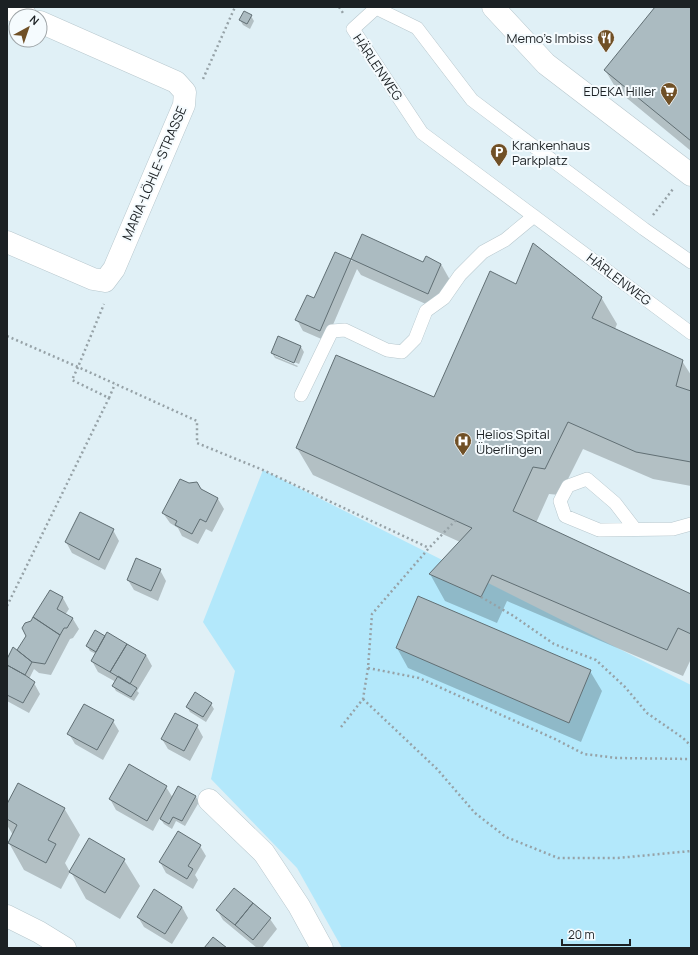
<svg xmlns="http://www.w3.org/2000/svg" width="698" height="955" font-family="Manrope,sans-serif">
<rect width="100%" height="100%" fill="#e0f0f6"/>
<path fill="#b3e8fb" d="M263 470 691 685V948H342L297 868 211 779 235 671 203 622Z"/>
<path fill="#0003" d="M656 7H691V151L617 90 605 70Z
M251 16 254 21 250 29 243 25 240 20Z
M363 236 424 263 441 264 450 280 437 309 361 275 357 269 326 341 303 331 297 320 315 300 335 253 352 261Z
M517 286 601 297 617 324 615 329 682 361 691 375V486L653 479 583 449 560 495 549 494 536 523 691 595V659L683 676 507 601 497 623 445 601 430 574 460 542 313 475 297 448 435 398Z
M301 347 304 352 299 364 275 354V356L298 366 297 367 275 358 272 353Z
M200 489 218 499 224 509 212 532 206 529 198 544 182 536 178 528 170 523 163 513Z
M113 530 119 541 105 570 72 553 66 542Z
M160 570 166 581 158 601 134 590 128 580Z
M50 591 63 598 69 609 65 615 73 619 79 629 73 638 70 639 51 675 39 673 34 669 29 679 34 683 40 694 29 713 7 701V662L21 654 18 650 27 636 31 622Z
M104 637 146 655 152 666 137 691 139 693 134 701 116 691 113 686 116 682 98 672 92 661 96 654 90 651 87 646Z
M397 648 590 671 602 691 581 742 408 668Z
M211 704 214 709 206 722 190 712 187 707Z
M113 721 119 731 103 760 75 744 69 734Z
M197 726 203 737 190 761 168 749 162 739Z
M166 787 173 798 196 797 199 802 185 826 176 821 172 829 164 824 160 818 153 831 116 810 110 799Z
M7 806 64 808 80 835 65 863 70 872 61 889 24 870 9 843 13 835 7 825Z
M200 846 206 856 195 875 198 880 193 889 166 873 160 862Z
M124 860 140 886 120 919 86 899 71 872Z
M234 889 270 919 277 929 262 948H257L223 920 217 910Z
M182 907 188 918 172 944 144 927 138 917Z"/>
<path fill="#abbbc1" stroke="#616f74" d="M655 7H691V141L604 70Z
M244 11 252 15 247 24 239 20Z
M362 234 423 262 426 256 441 264 428 294 351 259Z
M533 243 602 297 592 318 683 360 676 386 691 391V462L636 452 568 422 545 469 533 467 513 511 691 594V634L678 628 667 650 492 575 481 597 429 574 472 528 296 448 336 355 434 397 490 271 516 284Z
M335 252 351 259 320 331 295 320 307 295 314 298Z
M278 336 301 346 294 363 271 353Z
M180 479 189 483 197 482 201 489 218 498 206 522 200 519 192 534 175 525 177 521 162 513Z
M80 512 114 529 99 560 65 542Z
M136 558 161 569 151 591 127 580Z
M50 590 63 597 57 609 73 618 67 628H64L60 635 33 617Z
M418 596 591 670 569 723 396 648Z
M33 617 60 635 45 664 32 662 17 650 26 636 22 628 25 623 31 621Z
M95 630 105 636 96 652 86 646Z
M107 632 127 644 110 672 91 661Z
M127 644 146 655 130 684 110 672Z
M13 647 32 662 25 675 7 665V659Z
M7 665 25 675 35 682 23 703 7 695Z
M118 676 137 688 131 697 112 686Z
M195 692 212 703 203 717 186 707Z
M84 704 114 720 97 750 67 734Z
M175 713 198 725 184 751 161 739Z
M129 764 167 786 147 821 109 799Z
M18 783 65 808 48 840 56 844 46 863 8 843 17 825 7 819V804Z
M178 786 196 796 182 821 173 817 169 824 160 819Z
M178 831 201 845 188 866 193 869 187 879 159 862Z
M89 838 125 859 105 893 69 872Z
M234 888 253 903 235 925 216 910Z
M154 889 182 907 165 934 137 917Z
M253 903 271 918 253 940 235 925Z
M213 937 227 948H204Z"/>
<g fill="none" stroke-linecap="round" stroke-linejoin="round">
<defs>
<path id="service" d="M691 262 644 229 472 100 417 28 376 8 353 29 422 133 691 333
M301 395 332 331 345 330 387 350 402 352 415 339 426 311 444 298 460 275 483 252 505 240 534 216
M635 529 615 503 587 479 568 486 560 501 565 516 599 530 673 529 691 524"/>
<path id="minor" d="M493 7 546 64 691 175
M7 8 26 16
M7 242 93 279 105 281 114 269 184 105 185 92 176 82 40 22
M209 800 264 853 299 906 322 948
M7 916 39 932 65 948"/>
</defs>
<use href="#service" stroke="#b8c8ce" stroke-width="14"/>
<use href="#minor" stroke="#b8c8ce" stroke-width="23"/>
<path stroke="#96a2a7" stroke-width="2.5" stroke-dasharray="2 3" stroke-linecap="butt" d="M339 7 343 13
M203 79 235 7
M653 215 673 189
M7 336 78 367 104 304
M109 398 115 384
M481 597 512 615 554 644 596 660 625 687 647 713 683 738 691 746
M7 606 109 398 72 380 78 367 197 421V443L263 470 429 548
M368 668 419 678 555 739 584 754 617 758 691 759
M363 699 437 769 475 813 506 837 558 858H618L691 851
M341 727 363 699 368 668 372 614 429 548 456 520"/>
<use href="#service" stroke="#fff" stroke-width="13"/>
<use href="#minor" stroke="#fff" stroke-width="22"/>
</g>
<defs>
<symbol id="restaurant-pin" viewBox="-11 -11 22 30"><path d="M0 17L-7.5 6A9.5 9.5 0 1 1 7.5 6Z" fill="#705026" stroke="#f5fbfe"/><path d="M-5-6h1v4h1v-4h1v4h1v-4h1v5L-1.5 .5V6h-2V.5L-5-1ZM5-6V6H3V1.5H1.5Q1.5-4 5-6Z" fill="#fff"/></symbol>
<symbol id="supermarket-pin" viewBox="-11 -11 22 30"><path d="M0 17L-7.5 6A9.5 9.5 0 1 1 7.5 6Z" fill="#705026" stroke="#f5fbfe"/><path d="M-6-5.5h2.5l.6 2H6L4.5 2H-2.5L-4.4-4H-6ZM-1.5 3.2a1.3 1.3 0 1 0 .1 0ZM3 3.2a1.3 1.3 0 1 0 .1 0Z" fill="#fff"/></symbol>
<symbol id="parking-pin" viewBox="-11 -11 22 30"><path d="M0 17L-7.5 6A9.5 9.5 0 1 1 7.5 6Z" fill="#705026" stroke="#f5fbfe"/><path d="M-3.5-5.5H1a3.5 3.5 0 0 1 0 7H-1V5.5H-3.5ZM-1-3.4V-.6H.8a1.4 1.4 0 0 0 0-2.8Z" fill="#fff"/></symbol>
<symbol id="hospital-pin" viewBox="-11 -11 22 30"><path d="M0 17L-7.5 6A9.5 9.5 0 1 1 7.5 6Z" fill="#705026" stroke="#f5fbfe"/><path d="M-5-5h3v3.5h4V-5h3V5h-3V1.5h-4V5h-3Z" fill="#fff"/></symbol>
</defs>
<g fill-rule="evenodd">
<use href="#restaurant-pin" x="596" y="28" width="20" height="27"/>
<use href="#supermarket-pin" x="659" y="81" width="20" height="27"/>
<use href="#parking-pin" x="489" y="142" width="20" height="27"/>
<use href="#hospital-pin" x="453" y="431" width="20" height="27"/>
</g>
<g text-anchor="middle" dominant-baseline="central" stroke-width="4" stroke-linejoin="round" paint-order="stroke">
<g font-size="13" fill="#1c2124" stroke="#f5fbfe" text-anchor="end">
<text x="593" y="38">Memo's Imbiss</text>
<text x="656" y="91">EDEKA Hiller</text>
<text x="512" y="145" text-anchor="start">Krankenhaus<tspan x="512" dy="15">Parkplatz</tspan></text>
<text x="476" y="434" text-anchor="start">Helios Spital<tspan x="476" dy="15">Überlingen</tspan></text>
</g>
<g font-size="13" fill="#1c2124" stroke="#f5fbfe">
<text transform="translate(378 67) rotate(56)">HÄRLENWEG</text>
<text transform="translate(154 173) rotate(-67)">MARIA-LÖHLE-STRASSE</text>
<text transform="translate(619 279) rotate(37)">HÄRLENWEG</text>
</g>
</g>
<rect width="698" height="955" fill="none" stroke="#1c2124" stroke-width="16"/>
<g transform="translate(28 28) rotate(40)"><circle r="19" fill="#f5fbfe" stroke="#9ea4a7"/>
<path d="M0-3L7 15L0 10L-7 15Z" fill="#705026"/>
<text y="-6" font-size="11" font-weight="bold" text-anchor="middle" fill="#1c2124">N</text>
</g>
<path d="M562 939v6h68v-6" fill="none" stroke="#1c2124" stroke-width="2"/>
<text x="568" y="939" font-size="12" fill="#1c2124" stroke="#f5fbfe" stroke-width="3" paint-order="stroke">20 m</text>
</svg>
